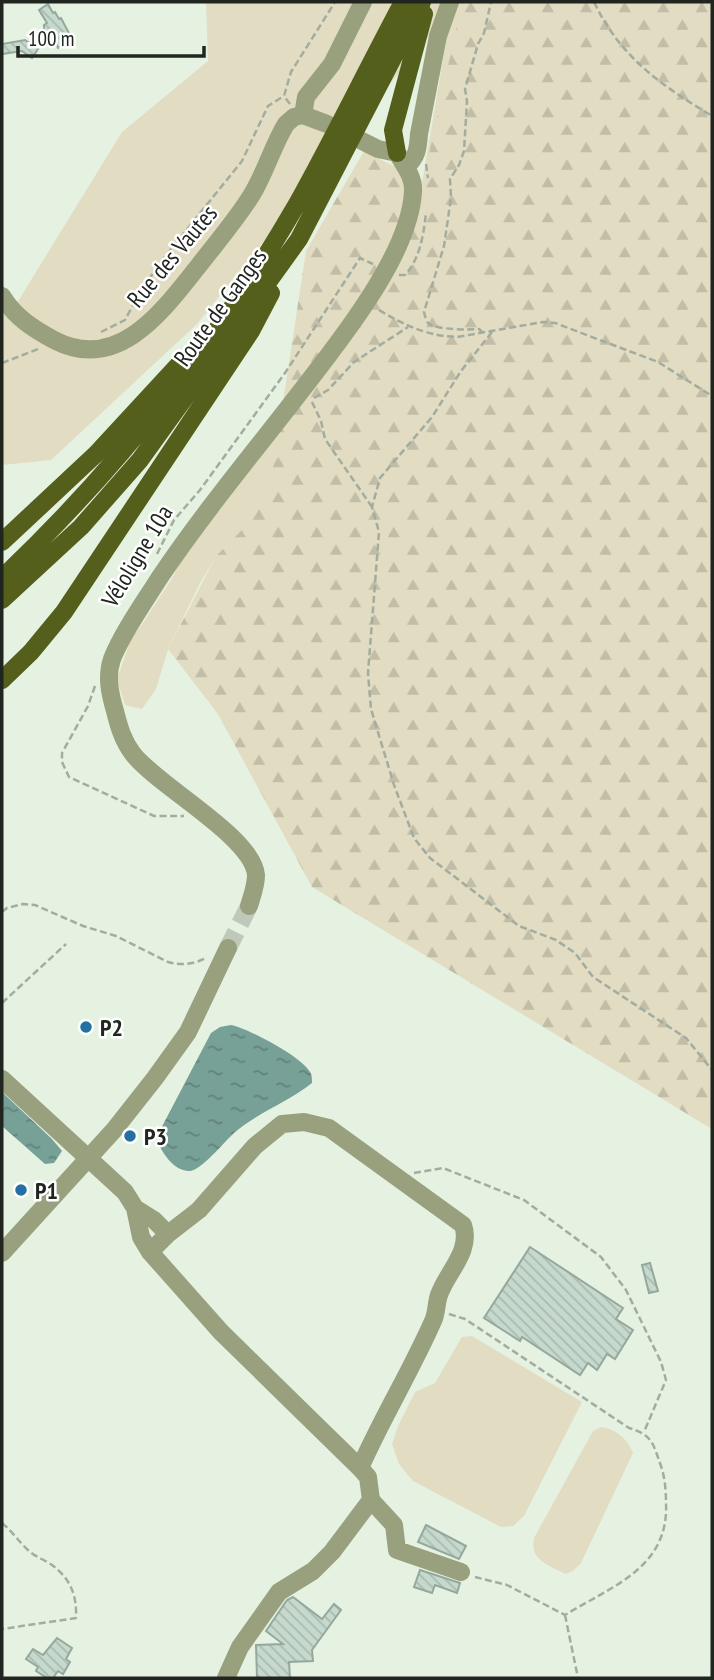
<svg xmlns="http://www.w3.org/2000/svg" width="714" height="1680" font-family="'PT Sans Narrow',sans-serif">
<defs>
<pattern id="forest-firs" width="22" height="20" patternUnits="userSpaceOnUse" patternTransform="scale(1.75)"><rect width="22" height="20" fill="#e2dcc2"/><path d="M5 1l3.5 6h-7zM16 11l3.5 6h-7z" fill="#c2bda6"/></pattern>
<pattern id="water-ripples" width="26" height="14" patternUnits="userSpaceOnUse" patternTransform="scale(1.75)"><rect width="26" height="14" fill="#77a097"/><path d="M2 4q2-2 4 0t4 0M15 11q2-2 4 0t4 0" fill="none" stroke="#61827b"/></pattern>
<pattern id="building-back-hatch" width="6" height="6" patternUnits="userSpaceOnUse" patternTransform="scale(1.75)"><rect width="6" height="6" fill="#c6d9cd"/><path d="M-1 5l2 2M0 0l6 6M5-1l2 2" fill="none" stroke="#aabab0"/></pattern>
</defs>
<rect width="100%" height="100%" fill="#e5f2e1"/>
<path fill="#e2dcc2" d="M206 2H489L443 275 240 532 216 556 199 585 168 649 156 689 142 709 125 705 117 680 133 632 135 633 141 626 174 575 181 560 413 236 452 7 197 324 51 460 2 465V314L12 311 122 132 208 61Z
M472 1336 582 1402 524 1516 513 1526 501 1527 413 1481 399 1464 392 1444 398 1426 415 1392 435 1383 462 1337Z
M601 1427C616 1429 628 1439 633 1453L581 1563 573 1571 565 1574C547 1564 530 1561 534 1538L593 1431Z"/>
<path fill="url(#forest-firs)" d="M462 2H712V1129L312 887 218 714 168 649 216 556 240 532 269 494 306 251 364 151 423 181Z"/>
<path fill="url(#water-ripples)" d="M231 1025C249 1029 301 1056 310 1072 312 1074 312 1080 312 1083 288 1102 257 1113 234 1133 224 1142 200 1172 189 1171 173 1171 161 1151 156 1138L211 1033 220 1027Z
M2 1092 52 1139 62 1151 54 1163 45 1164 2 1126Z"/>
<path fill="url(#building-back-hatch)" stroke="#95a89d" stroke-width="2" d="M48 4 53 13 55 12 59 19 61 18 72 39 58 48 57 45 55 46 44 29V25L47 23 39 10Z
M25 40 38 49 32 58 22 51 2 54V44Z
M530 1247 623 1308 616 1319 633 1330 615 1359 607 1354 597 1370 588 1363 580 1375 522 1337 520 1341 484 1318Z
M650 1263 658 1291 649 1293 642 1265Z
M426 1525 466 1546 459 1559 418 1542Z
M420 1570 460 1583 457 1593 435 1585 432 1593 414 1587Z
M293 1597 322 1619 334 1604 341 1610 312 1650 313 1661 289 1662 290 1678H257L256 1645 283 1644 266 1631 287 1600Z
M57 1638 72 1648 66 1659 70 1662 63 1674 58 1671 53 1678H47L36 1671 38 1667 26 1659 33 1649 43 1655Z"/>
<g fill="none" stroke-linecap="round" stroke-linejoin="round">
<path stroke="#bec9ba" stroke-width="18" stroke-dasharray="18 9" stroke-linecap="butt" d="M228 948 249 906"/>
<path stroke="#a2ac9f" stroke-width="2.5" stroke-dasharray="7 3.5" stroke-linecap="butt" d="M594 2C621 58 661 85 712 116
M290 104 284 96 291 72 335 2
M426 164 428 178
M399 275H405C420 259 424 233 426 212
M379 310C404 325 427 336 457 337L543 322 555 323 658 362 712 396
M101 332 125 320 140 292 163 259 242 161 268 106 284 96
M492 332 461 371 432 417 380 478 372 507 379 532 368 673 371 709 394 785 414 838 430 858 519 926 556 940 575 953 593 977 686 1038 712 1070
M483 333 479 329C469 330 436 330 428 323 426 320 425 316 424 312L444 246 451 198 450 179 459 165 464 151 467 101 465 89 478 44 484 33 491 2
M2 363 41 348
M314 398 328 390 354 362 408 327
M312 402 321 421 325 439 372 507
M157 554 174 520 200 490 285 373 360 258 373 264
M95 686 88 706 62 753V762L69 777 154 816H184
M2 912 7 908 23 904 35 905 83 926 116 936 168 962C181 966 194 964 206 958
M2 1003 66 944
M414 1173 443 1168 524 1200 601 1257 626 1290 661 1362 666 1380 644 1432
M449 1314 465 1319 629 1428C653 1435 653 1444 661 1466 665 1478 666 1491 666 1503 669 1568 612 1586 565 1615L507 1585 475 1577
M2 1523C12 1531 19 1542 29 1551 36 1557 45 1560 52 1565 71 1579 77 1596 76 1618L2 1629
M565 1615 578 1678"/>
<path stroke="#98a07e" stroke-width="18" d="M303 115 306 97 332 64 363 2
M303 115 327 124
M406 167C417 157 418 149 419 134L438 36 450 2
M2 296C15 317 32 328 54 340 119 374 164 309 200 264 217 242 236 220 251 196 265 174 272 147 286 124L294 117 303 115
M249 906C252 896 256 886 256 875 253 837 159 787 133 754 123 741 119 727 115 711 110 694 106 677 112 659 122 633 145 601 160 577 216 494 283 418 342 337 370 299 411 239 413 191 414 177 404 165 397 153L378 149 362 141
M2 1079 125 1192 135 1208 141 1237 150 1252 221 1332 360 1468 368 1477 371 1500 394 1525 397 1550 461 1572
M135 1208 154 1220 168 1234
M150 1252 168 1234 199 1210 255 1146 282 1124 304 1122 329 1128 463 1225C472 1251 447 1272 439 1295 436 1303 437 1313 433 1321 411 1371 382 1418 360 1468
M2 1253 114 1130 155 1078 188 1032 228 948
M226 1678 240 1647 279 1592 313 1571 332 1552 371 1500"/>
<path stroke="#545f1c" stroke-width="18" d="M397 153 393 130 424 14
M2 542 96 454 181 362
M2 578C117 469 218 341 297 204 334 138 367 69 403 2
M2 600 81 527 140 460 299 239 422 2
M2 680 31 652 64 612 251 331 271 293"/>
</g>
<g fill="#2470a3" stroke="#fff" stroke-width="2.5">
<circle cx="86" cy="1027" r="7"/>
<circle cx="130" cy="1136" r="7"/>
<circle cx="21" cy="1190" r="7"/>
</g>
<g text-anchor="middle" dominant-baseline="central" stroke-width="5" stroke-linejoin="round" paint-order="stroke">
<g font-size="24" fill="#20251f" stroke="#fff">
<text transform="translate(172 256) rotate(-50)">Rue des Vautes</text>
<text transform="translate(220 307) rotate(-54)">Route de Ganges</text>
<text transform="translate(137 556) rotate(-59)">Véloligne 10a</text>
</g>
<g font-size="24" font-weight="bold" fill="#20251f" stroke="#fff" text-anchor="start">
<text x="100" y="1027">P2</text>
<text x="144" y="1136">P3</text>
<text x="35" y="1190">P1</text>
</g>
</g>
<rect width="714" height="1680" fill="none" stroke="#20251f" stroke-width="7"/>
<path d="M18 46v10h186v-10" fill="none" stroke="#20251f" stroke-width="3.5"/>
<text x="28" y="46" font-size="21" fill="#20251f" stroke="#ffffff" stroke-width="5" paint-order="stroke">100 m</text>
</svg>
